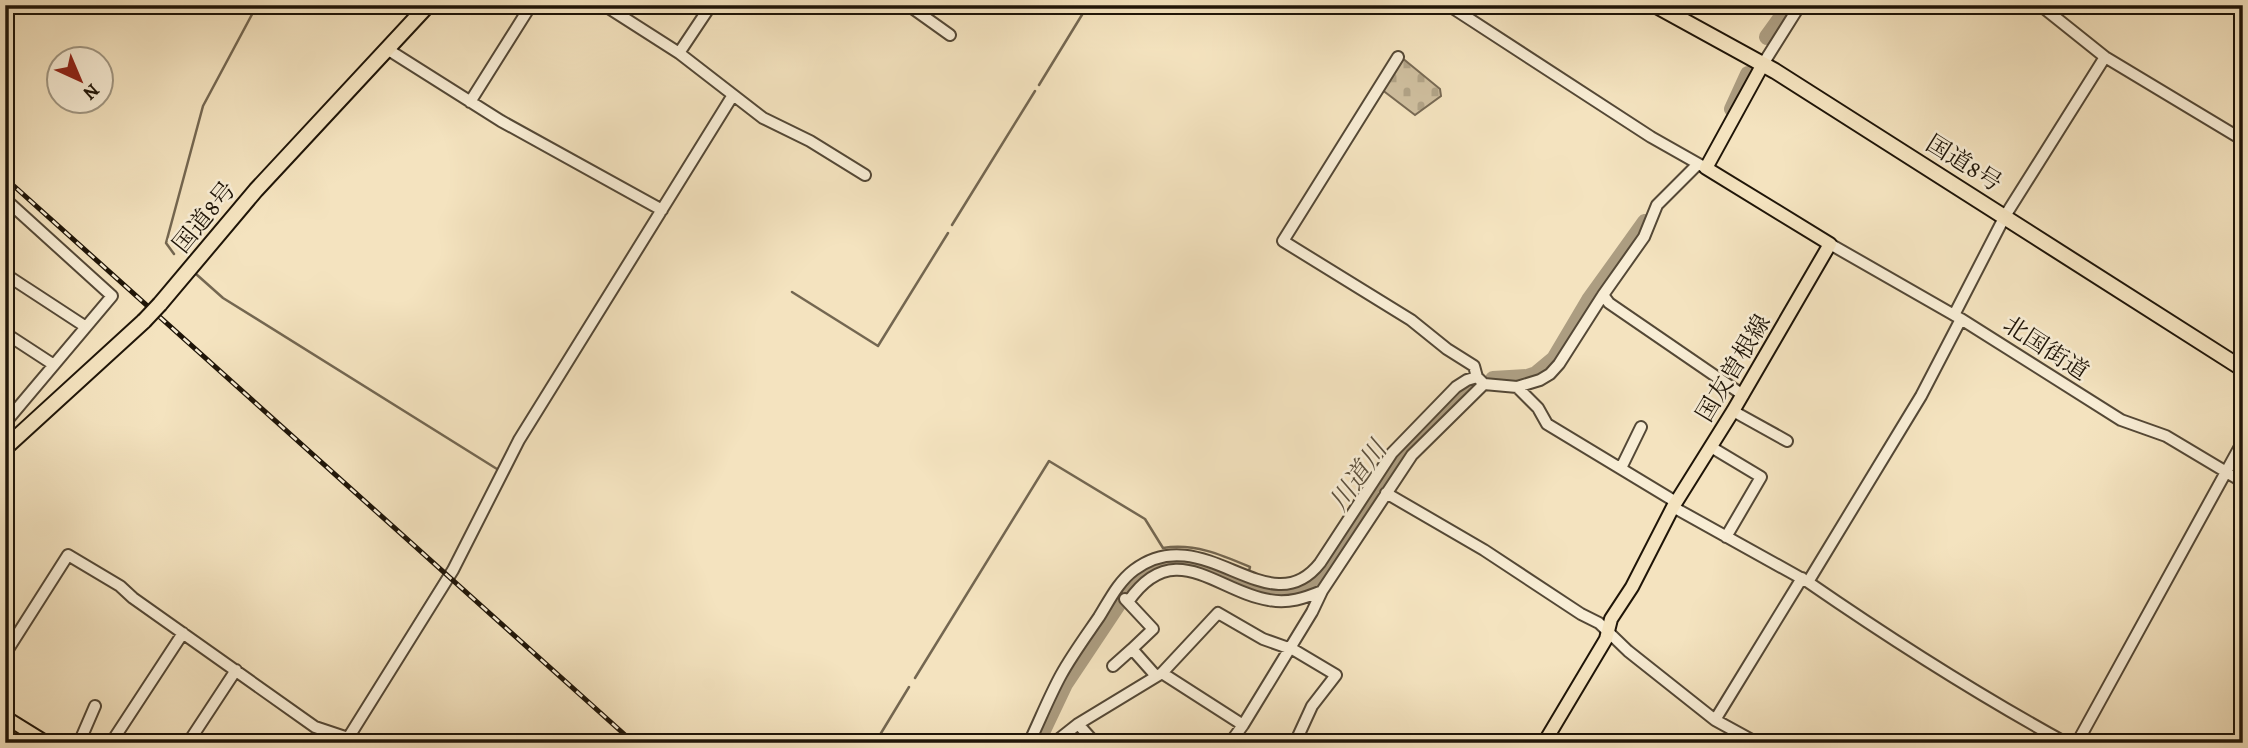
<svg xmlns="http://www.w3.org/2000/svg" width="2248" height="748" font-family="Alegreya,'Noto Serif JP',serif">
<defs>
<pattern id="cemetery-stones" width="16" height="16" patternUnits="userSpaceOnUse" patternTransform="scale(1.75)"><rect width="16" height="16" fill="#d0c0a0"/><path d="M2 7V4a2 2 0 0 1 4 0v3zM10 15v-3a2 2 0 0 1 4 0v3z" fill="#b2a488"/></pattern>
</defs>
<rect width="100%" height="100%" fill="#f4e3bf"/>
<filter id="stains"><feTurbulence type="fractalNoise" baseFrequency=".00286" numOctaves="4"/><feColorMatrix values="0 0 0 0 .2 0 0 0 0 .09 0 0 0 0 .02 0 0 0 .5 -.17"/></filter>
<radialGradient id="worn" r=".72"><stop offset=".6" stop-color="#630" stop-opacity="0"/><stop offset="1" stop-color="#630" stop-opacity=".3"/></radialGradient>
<path fill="url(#cemetery-stones)" stroke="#786a54" stroke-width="2" d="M1401 57 1440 89 1441 96 1415 115 1381 89Z"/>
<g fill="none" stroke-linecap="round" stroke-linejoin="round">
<path stroke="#746751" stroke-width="2.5" d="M1039 85 1088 5
M952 225 1035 91
M174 254 166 243 203 106 257 5
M196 274 223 298 497 469
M792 292 878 346 948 233
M415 621 443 576
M915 678 1049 461 1145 519 1163 548C1195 543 1222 555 1250 567L1249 571
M875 743 909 687"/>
<path stroke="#ac9d81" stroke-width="16" d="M1767 37 1790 5
M1732 109 1748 74
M1493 379 1527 377 1536 374 1554 359 1589 300 1645 222
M1037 743 1065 684 1131 585C1206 517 1257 636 1322 574L1404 451 1472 385"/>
<defs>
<path id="minor" d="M604 5 679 53 763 118 810 141 865 175
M908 5 950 35
M1448 5 1651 137 1704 167
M2040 5 2105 57 2243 140
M387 49 501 121 662 210
M679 53 711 5
M1398 57 1283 241 1411 320 1447 349 1474 366 1477 377
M1763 64 1800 5
M470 102 531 5
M5 199 112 296 5 423
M1830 244 1961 319 2121 420 2166 436 2243 482
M5 274 86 327
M1603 295 1609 303 1743 395
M1954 315 2005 216 2105 57
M5 333 54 365
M1517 387 1538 408 1547 424 1676 502
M1733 411 1787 441
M1711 447 1761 477 1726 537
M1621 468 1641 427
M1386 493 1484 550 1581 614 1599 623 1628 651 1715 720 1757 743
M1673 507 1808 582 1921 396 1961 319
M1808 582C1892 640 1977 694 2066 743
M1125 599 1153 629 1132 649 1156 676
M1128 602C1174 535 1217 592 1269 600 1288 604 1305 598 1322 591
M5 654 68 555 120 586 133 598 315 727 348 738
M1113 666 1132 649
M1162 673 1243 725 1230 743
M1715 720 1802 578
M1243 725 1312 612 1322 591 1412 455 1484 384
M79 743 95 706
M111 743 183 633
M188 743 236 670
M345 743 453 570 519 440 733 95
M1029 743C1040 720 1049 697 1061 675 1072 655 1086 636 1099 617 1109 601 1118 582 1134 570 1204 517 1269 628 1320 563L1392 453 1456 387 1467 380 1477 377 1484 384 1517 387 1540 380 1550 374 1559 364 1603 295 1644 237 1657 205 1698 164
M1054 743 1078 724
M1095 743 1078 724 1162 673 1218 613 1263 639 1294 650 1336 675 1312 706 1295 743
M2077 743 2243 441"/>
<path id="major" d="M5 717 47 743
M1544 743 1606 639 1611 619 1632 587 1673 507 1733 411 1830 244 1706 168 1763 64"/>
<path id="highway" d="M1655 5 1775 71 2243 369
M160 304 256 190 428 5
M5 448 144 321"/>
</defs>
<use href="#minor" stroke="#544836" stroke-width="14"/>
<use href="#major" stroke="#1f1508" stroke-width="16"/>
<use href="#highway" stroke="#1f1508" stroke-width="18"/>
<use href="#minor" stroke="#f8edd5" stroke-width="10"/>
<use href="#major" stroke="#f4e3bf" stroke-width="12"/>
<use href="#highway" stroke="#f4e3bf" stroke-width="14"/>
<defs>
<path id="rail" d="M5 178 634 743"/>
</defs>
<use href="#rail" stroke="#1f1508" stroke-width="5"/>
<use href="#rail" stroke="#f8edd5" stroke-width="2.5" stroke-dasharray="8" stroke-linecap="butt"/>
<defs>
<path id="highway-bridge" d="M144 321 160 304"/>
</defs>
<use href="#highway-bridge" stroke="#1f1508" stroke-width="18" stroke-linecap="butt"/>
<use href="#highway-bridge" stroke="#f4e3bf" stroke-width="14"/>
</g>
<g text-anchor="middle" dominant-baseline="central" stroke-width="5" stroke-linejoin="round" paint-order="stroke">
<g font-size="24" fill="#1f1508" stroke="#f8edd5">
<text transform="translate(1964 163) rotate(32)">国道8号</text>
<text transform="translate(204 217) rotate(-51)">国道8号</text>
<text transform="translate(2046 348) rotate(33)">北国街道</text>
<text transform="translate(1733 368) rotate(-59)">国友曽根線</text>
</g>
<g font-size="26" font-style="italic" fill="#5e523e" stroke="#f8edd5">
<text transform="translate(1358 476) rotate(-55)">川道川</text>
</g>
</g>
<rect width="2248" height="748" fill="none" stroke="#f4e3bf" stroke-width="28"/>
<rect x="7" y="7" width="2234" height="734" fill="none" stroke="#1f1508" stroke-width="3.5"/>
<rect x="14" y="14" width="2220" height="720" fill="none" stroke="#1f1508" stroke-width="2"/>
<g transform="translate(80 80) rotate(136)"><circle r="33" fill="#f8edd5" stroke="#a19783" stroke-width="2"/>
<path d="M0-5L12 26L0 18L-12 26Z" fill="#8f2418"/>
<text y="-10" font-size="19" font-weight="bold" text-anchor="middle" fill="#1f1508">N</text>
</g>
<rect width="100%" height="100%" filter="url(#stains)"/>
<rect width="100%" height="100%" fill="url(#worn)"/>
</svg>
